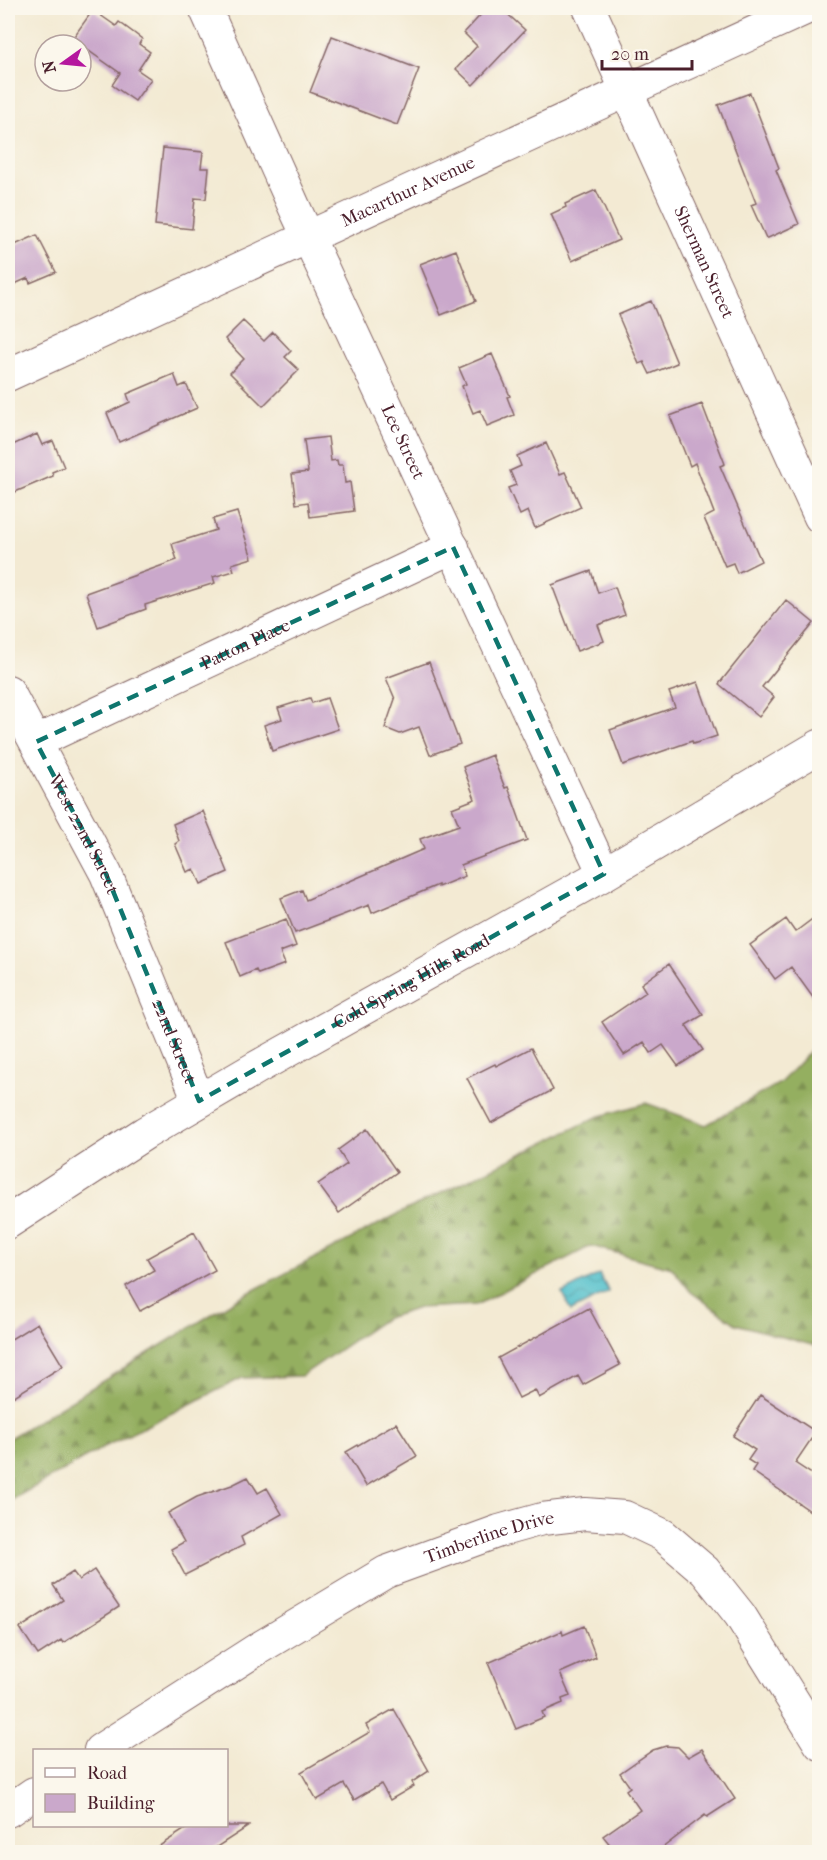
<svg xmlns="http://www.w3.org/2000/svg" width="827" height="1860" font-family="'IM FELL French Canon',serif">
<defs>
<pattern id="forest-firs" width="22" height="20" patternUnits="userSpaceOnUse" patternTransform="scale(1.5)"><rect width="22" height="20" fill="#94af61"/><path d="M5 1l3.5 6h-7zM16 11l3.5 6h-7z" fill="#7b8e50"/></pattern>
<pattern id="water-waves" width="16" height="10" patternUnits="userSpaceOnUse" patternTransform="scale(1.5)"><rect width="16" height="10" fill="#54c1cc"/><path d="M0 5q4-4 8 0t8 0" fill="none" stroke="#4ba5af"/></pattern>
</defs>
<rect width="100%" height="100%" fill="#fbf7ec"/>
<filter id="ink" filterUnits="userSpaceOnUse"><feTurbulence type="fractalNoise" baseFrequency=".0167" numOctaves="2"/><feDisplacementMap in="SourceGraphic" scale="12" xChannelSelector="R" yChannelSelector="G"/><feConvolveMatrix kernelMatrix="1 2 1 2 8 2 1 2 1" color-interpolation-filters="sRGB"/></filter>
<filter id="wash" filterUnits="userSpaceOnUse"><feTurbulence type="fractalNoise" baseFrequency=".008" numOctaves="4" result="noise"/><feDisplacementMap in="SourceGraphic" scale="24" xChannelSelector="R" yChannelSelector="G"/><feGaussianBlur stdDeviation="1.35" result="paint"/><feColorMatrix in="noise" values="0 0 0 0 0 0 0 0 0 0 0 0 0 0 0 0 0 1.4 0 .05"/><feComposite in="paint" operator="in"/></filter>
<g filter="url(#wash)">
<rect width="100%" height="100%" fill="#f3ead3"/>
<path fill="url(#forest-firs)" stroke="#6f6746" stroke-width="1.5" d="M819 1042V1347L736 1324 691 1292 672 1268 591 1246 476 1305 419 1308 386 1318 301 1376 242 1378 104 1447 8 1502V1439L235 1300 396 1215 597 1117 646 1103 706 1125 780 1083Z"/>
<path fill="url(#water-waves)" stroke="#4f707c" stroke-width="1.5" d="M599 1274 609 1292 571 1311 562 1293Z"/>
<g id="blocks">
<path fill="#caa8cb" d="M487 8H501L525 30 473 85 456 69 477 46 464 33Z
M93 10 116 26 119 22 142 39 139 44 150 52 138 70 151 79 135 101 112 85 120 73 72 39Z
M332 36 419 69 397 125 310 92Z
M750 93 779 168 776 170 799 224 768 238H766L751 205 756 203 718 105Z
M163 148 203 152 201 168H209L206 199 195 198 192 229 155 225Z
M596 190 619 240 572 261 551 214 566 207 565 204Z
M37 235 56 272 30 283 28 278 8 287V248Z
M456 250 476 301 441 315 420 264Z
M651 301 677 363 650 374 644 362 639 364 618 315Z
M243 321 264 341 273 332 291 351 285 357 299 370 263 406 230 373 244 359 225 339Z
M492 354 510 396 507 397 514 415 487 426 480 410 473 413 462 386 466 384 459 368Z
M174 374 179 387 186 384 197 408 119 442 107 413 130 402 127 394Z
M702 404 725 464 720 466 761 561 737 573 733 563 725 566 704 518 714 513 695 463 690 466 670 416Z
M37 434 42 445 53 441 64 467 52 472 53 476 8 495V447Z
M328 437 331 461 337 460 338 465H343L345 483 350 482 354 511 310 517 308 502 296 504 292 474 308 472 304 440Z
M546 443 560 474 565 472 581 507 535 528 528 511 520 515 508 488 516 485 510 471 521 466 517 456Z
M237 512 252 558 232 564 234 571 213 577 215 583 145 605 146 609 98 627 86 593 177 560 172 544 216 530 213 519Z
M591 571 598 593 615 587 625 615 598 625 604 641 577 651 552 585Z
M786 600 814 623 762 687 774 697 759 717 719 684Z
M429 662 460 744 430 755 419 727 400 734 385 728 395 699 386 678Z
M698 682 717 736 693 744 692 741 623 765 610 730 675 707 669 692Z
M310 698 312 703 327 698 338 729 272 751 264 725 282 719 278 708Z
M492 755 505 788 508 787 527 840 461 865 465 876 438 887V885L372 913 369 905 295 933 281 898 302 890 306 900 424 849 420 839 459 825 452 808 475 799 463 767Z
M203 811 228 872 201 884 194 869 187 872 175 844 179 841 173 824Z
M819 914V1006L791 967 775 979 750 945 786 919 795 932Z
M286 919 296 946 280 952 285 964 258 974 256 970 240 977 226 942Z
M669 964 703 1015 686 1025 703 1050 678 1066 663 1045 651 1053 644 1042 624 1055 602 1022 646 992 641 984Z
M531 1048 553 1090 491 1123 467 1078 495 1064 496 1066Z
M367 1129 397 1172 339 1213 318 1184 347 1164 338 1150Z
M194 1232 215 1270 140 1311 126 1286 154 1270 147 1258Z
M589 1308 620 1365 583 1385 578 1376 539 1398 535 1390 519 1398 498 1358Z
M37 1323 63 1366 8 1400V1341Z
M760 1395 816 1432 795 1463 819 1479V1517L752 1471 756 1465 748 1460 755 1450 733 1436Z
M396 1423 417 1456 366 1486 346 1452Z
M248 1477 258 1493 267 1488 282 1514 241 1537 244 1545 185 1575 171 1549 184 1542 168 1513 197 1497 232 1485Z
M94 1570 119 1607 63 1643 61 1640 38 1655 20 1628 63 1600 53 1585 73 1572 79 1580Z
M584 1626 596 1657 560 1673 570 1696 562 1699 563 1703 542 1712 544 1717 516 1729 488 1663 562 1631 563 1635Z
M394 1709 429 1771 412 1782 414 1786 390 1800 381 1784 354 1800 344 1784 317 1800 301 1772 370 1732 366 1725Z
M666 1746 678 1747 688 1757 702 1749 735 1799 707 1817 705 1815 657 1852H616L603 1836 640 1810 626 1790 630 1787 620 1773 653 1750Z
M190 1826H249L209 1852H150Z"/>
</g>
</g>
<g filter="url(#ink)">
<use href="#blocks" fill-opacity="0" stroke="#856666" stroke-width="1.5"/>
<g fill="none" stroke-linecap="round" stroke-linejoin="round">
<defs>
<g id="minor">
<path id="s1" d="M205 8 297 213 604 874"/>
<path id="s2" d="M589 8 820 517"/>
<path id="s3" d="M8 375 807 8"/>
<path id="s4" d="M8 691 106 874 199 1101"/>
<path id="s5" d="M36 742 453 547"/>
<path id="s6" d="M100 1750 259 1648 386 1572 499 1531 542 1519 585 1514 625 1517 663 1535 705 1571 740 1615 820 1744"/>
<path d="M8 1811 34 1793"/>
</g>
<g id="tertiary">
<path id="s7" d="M8 1222 145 1133 256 1068 604 874 820 746"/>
</g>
</defs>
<use href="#minor" stroke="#856666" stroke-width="34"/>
<use href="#tertiary" stroke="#856666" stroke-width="35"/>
<use href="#minor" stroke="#fff" stroke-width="32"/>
<use href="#tertiary" stroke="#fff" stroke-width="33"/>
</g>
</g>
<path fill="none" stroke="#0f766e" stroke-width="4.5" stroke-dasharray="12 8" stroke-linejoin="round" d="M453 547 604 874 199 1101 106 874 36 742Z"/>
<g text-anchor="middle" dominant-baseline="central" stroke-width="5" stroke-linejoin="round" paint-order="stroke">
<g font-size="18" fill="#4a1f2b" stroke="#fbf7ec">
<text stroke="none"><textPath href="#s3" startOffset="440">Macarthur Avenue</textPath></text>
<text stroke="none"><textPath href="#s2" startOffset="279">Sherman Street</textPath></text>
<text stroke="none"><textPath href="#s1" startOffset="477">Lee Street</textPath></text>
<text stroke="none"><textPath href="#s5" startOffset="231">Patton Place</textPath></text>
<text stroke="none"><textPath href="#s4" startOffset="162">West 22nd Street</textPath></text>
<text stroke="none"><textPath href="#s7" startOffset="470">Cold Spring Hills Road</textPath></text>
<text stroke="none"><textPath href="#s4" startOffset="388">22nd Street</textPath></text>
<text stroke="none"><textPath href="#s6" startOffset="446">Timberline Drive</textPath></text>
</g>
</g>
<rect width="827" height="1860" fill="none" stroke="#fbf7ec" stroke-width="30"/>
<rect x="33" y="1749" width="195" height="78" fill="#fbf7ec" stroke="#b4a19f" stroke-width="1.5"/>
<rect x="45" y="1768" width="30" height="9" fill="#ffffff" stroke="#b4a19f" stroke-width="1.5"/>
<text x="87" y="1779" font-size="18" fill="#4a1f2b">Road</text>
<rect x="45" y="1794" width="30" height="18" fill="#caa8cb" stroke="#b4a19f" stroke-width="1.5"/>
<text x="87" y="1809" font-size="18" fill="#4a1f2b">Building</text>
<g transform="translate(63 63) rotate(255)"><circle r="28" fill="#fbf7ec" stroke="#b4a19f" stroke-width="1.5"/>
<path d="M0-4.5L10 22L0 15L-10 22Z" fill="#b5179e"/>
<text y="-9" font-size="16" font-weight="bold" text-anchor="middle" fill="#4a1f2b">N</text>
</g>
<path d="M602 60v9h90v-9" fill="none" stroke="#4a1f2b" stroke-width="3"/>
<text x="611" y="60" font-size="18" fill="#4a1f2b" stroke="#fbf7ec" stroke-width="4.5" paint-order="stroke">20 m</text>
</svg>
